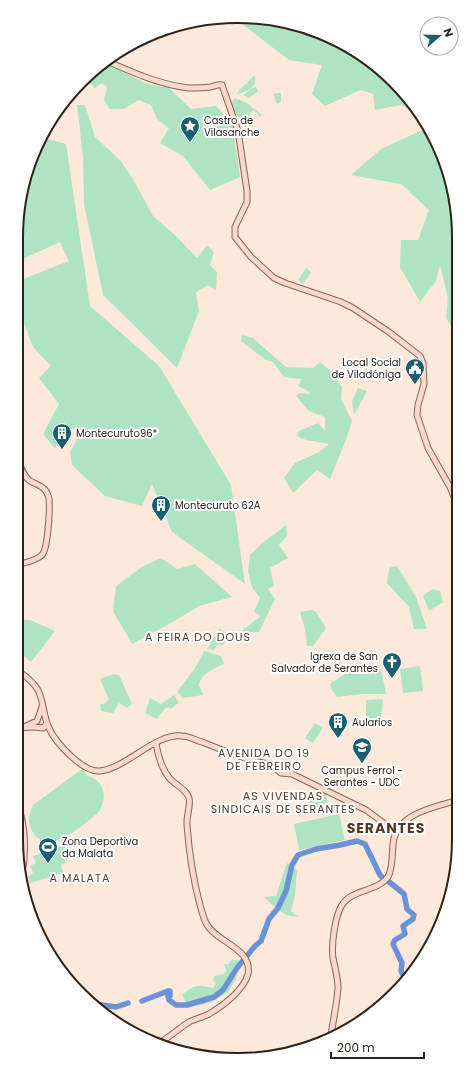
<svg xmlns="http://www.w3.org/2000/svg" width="475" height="1076" font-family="Poppins,sans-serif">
<rect width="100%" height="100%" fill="#fde9db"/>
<path fill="#aee3c3" d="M234 18 309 28 361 53 404 92 419 115 401 105 375 110 373 94 360 90 325 106 312 94 322 65 289 60Z
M107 64 147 84 169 88 191 109 216 106 232 123 240 177 210 190 183 156 160 143 169 128 157 119 151 105 139 100 123 109H110L104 100 107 87 102 83 95 88 86 80Z
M255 75C255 77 256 80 255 82 254 88 242 94 237 94L239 90Z
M256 87 258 91 249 98 243 95 252 88Z
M277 93H281V102L277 104 273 94Z
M235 98 247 103 262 115 260 117 254 110 249 114 251 118 247 121C235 119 236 112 232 102Z
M77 105H85L95 137 120 160 133 179 153 216 175 235 197 258 207 245 214 252 210 265 217 272 216 290 208 285 196 292 199 311 177 368 103 295 84 204 83 157Z
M427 128 442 153 457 208V336L446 318 448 298 440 265 436 281 420 302 400 267 401 240H418L429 210 401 184 351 175 381 149Z
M44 138 66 144 90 306 159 366 231 485 245 584 172 532 152 484 142 506 105 496 72 465 70 452 80 434 73 428 55 448 43 434 59 404 39 378 51 366 33 347 16 302V295L21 280 69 261 60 242 16 262V237L28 166Z
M306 268 311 272 303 284 298 280Z
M242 335 253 338 286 367 313 368 320 362 331 371 342 387 341 399 352 421 347 437 330 479 317 470 293 493 284 478 295 463 319 452 329 444 306 440 297 436 299 431 318 423 325 431V417L309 411 296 396 299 393 310 394 308 391 298 386 302 379 284 377 273 362 266 360 241 341Z
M358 388 367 391 354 415 352 401Z
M286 525 287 536 279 545 288 558 270 568 274 586 268 589 275 599 259 632H240L261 616 254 612 260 598 252 587 248 571 250 555 261 544Z
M161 558 177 569 195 564 232 597 199 606 171 623 132 644 113 611 116 586 142 567Z
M397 566 416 597 427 629H414L409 607 387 583 389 568Z
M432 589 440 591 443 602 429 611 423 596Z
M312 610 316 612 326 628 313 646H307L305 629 300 612Z
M21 620H30L55 631 31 662 16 649V629L21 627Z
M220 628 226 634 225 642 223 645H217L214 650 207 649Z
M204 651 221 656 224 664C212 669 202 673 199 685L203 695 183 698 177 692 195 668Z
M420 666 423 691 403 693 400 669Z
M381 669 386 694H362L337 697 332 690 330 684 348 672Z
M114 674 119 675 132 704 127 708 119 703 113 713 101 711 100 704H103L109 700 100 679Z
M174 695 179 702 171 709 166 707 157 719 145 713 150 698 161 704Z
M383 699 380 727 366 724V700Z
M315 723 323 728 313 743 305 738Z
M82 769 86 775C105 780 109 800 97 814 82 825 48 859 32 831 27 822 29 813 33 805Z
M326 794 328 805 308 808 306 797Z
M339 814 345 840 299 850 294 824Z
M65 845 68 853 63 855 66 863 61 865 63 873 30 883 28 877 33 873 30 866 36 863 33 856Z
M287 863 297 871 295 895 291 911 299 917C285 918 273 906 264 897L276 896Z
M232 960H239L236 979 228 992 211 1002 203 1005 188 1006 182 995C195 984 198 985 213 988L216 983 212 980 215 976 224 974 226 970 224 964H228Z"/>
<path fill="#6b92d6" d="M16 812 20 838 19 859 16 838Z"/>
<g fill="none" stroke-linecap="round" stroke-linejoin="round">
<path stroke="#6b92d6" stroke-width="5.5" d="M388 881 404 894 407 909 414 915 413 919 403 926 405 934 395 940 393 944 402 963 401 971 404 977 408 978
M142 1001 168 991H170V996H168L169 1000 176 1005H187L214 997 223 990 237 968 255 946 261 941 269 919 278 908 286 891 292 865 298 855 316 849 340 845 357 841 365 844 380 875 382 877
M95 1004 116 1007 128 1003"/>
<defs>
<path id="secondary" d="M109 62C134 73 161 85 189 88 196 88 203 88 210 87 215 86 218 84 222 85L238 131 247 191V202L235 227V237L251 257 274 278 285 283 341 302 353 308 389 332 420 356 423 363 424 384 418 405 417 415 428 448 450 487 458 507
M16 565C24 563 36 561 42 555 48 549 50 508 49 499 49 497 47 493 46 491 42 485 35 484 30 481 22 475 19 463 16 454
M16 669C24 675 33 681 38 690 44 702 43 716 49 728 55 742 83 773 100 771 127 768 155 733 182 736 189 736 195 740 202 742 222 750 263 767 283 765L292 774
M24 727 37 721 42 707
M16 728 34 727 43 728 47 724
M156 743C158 756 161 768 170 779 176 785 187 790 189 798 191 806 186 816 187 825 189 852 193 879 200 905 202 911 203 917 206 923 215 942 253 948 248 974 244 990 223 1006 209 1014 203 1017 195 1019 189 1022 179 1028 170 1037 159 1043
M272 766 281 773 292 774 366 810 396 832
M16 798C25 823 27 847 22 873
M331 1036C333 1020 337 1004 338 988 338 978 335 968 333 958 331 945 335 916 342 905 352 889 377 892 388 877 393 868 392 854 393 844 396 813 435 807 459 800"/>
</defs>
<use href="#secondary" stroke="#846852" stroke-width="7"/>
<use href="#secondary" stroke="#f8d7ce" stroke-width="5"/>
</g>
<defs>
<symbol id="sight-pin" viewBox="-11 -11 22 30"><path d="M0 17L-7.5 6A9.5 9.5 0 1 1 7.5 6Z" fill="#195f71" stroke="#fff"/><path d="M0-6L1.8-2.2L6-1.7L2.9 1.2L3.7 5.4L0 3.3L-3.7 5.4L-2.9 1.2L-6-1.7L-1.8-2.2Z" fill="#fff"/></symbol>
<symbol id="civic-pin" viewBox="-11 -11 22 30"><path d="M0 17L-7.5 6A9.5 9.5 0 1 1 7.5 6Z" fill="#195f71" stroke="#fff"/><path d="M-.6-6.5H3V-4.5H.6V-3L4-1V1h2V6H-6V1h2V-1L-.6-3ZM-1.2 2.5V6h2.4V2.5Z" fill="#fff"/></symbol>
<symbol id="building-pin" viewBox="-11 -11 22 30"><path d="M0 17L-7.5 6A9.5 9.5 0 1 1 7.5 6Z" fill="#195f71" stroke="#fff"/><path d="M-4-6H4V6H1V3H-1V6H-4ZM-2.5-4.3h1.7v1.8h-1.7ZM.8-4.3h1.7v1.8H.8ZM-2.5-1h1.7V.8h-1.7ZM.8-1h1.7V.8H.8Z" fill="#fff"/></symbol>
<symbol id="church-pin" viewBox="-11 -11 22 30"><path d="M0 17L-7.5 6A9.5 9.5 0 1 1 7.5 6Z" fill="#195f71" stroke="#fff"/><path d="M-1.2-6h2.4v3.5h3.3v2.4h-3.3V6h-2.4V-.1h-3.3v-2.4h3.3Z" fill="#fff"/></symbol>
<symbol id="university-pin" viewBox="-11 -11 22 30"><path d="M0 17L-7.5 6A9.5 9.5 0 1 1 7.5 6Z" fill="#195f71" stroke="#fff"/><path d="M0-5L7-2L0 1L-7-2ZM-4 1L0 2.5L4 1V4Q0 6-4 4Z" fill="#fff"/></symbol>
<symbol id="stadium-pin" viewBox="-11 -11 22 30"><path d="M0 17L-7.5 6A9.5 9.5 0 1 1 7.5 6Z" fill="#195f71" stroke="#fff"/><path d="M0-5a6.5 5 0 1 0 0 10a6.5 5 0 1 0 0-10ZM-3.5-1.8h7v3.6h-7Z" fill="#fff"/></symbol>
</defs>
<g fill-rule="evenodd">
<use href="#sight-pin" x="179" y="115" width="22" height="30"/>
<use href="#civic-pin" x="404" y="357" width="22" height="30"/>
<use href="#building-pin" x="51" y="422" width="22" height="30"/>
<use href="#building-pin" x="150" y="494" width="22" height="30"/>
<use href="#church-pin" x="381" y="651" width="22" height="30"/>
<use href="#building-pin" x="327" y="711" width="22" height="30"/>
<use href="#university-pin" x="351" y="736" width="22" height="30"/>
<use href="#stadium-pin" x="37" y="836" width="22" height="30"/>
</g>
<g text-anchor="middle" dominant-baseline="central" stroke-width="4" stroke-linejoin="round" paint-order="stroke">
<g font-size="10" fill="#2e2219" stroke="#fff" text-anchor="start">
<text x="204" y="120">Castro de<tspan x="204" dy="12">Vilasanche</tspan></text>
<text x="401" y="362" text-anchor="end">Local Social<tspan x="401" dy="12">de Viladóniga</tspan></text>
<text x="76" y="433">Montecuruto96*</text>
<text x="175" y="505">Montecuruto 62A</text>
<text x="378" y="656" text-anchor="end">Igrexa de San<tspan x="378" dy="12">Salvador de Serantes</tspan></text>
<text x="352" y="722">Aularios</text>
<text x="362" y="770" text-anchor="middle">Campus Ferrol -<tspan x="362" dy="12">Serantes - UDC</tspan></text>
<text x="62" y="841">Zona Deportiva<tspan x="62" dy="12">da Malata</tspan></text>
</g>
<g font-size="11" letter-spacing="1" fill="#523925" stroke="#fff">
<text x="198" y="637">A FEIRA DO DOUS</text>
<text x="264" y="753">AVENIDA DO 19<tspan x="264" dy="13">DE FEBREIRO</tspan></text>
<text x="283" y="796">AS VIVENDAS<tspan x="283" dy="13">SINDICAIS DE SERANTES</tspan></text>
<text x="80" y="878">A MALATA</text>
</g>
<g font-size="14" font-weight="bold" letter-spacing="1" fill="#523925" stroke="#fff">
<text x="386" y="828">SERANTES</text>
</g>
</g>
<path d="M0 0H475V1076H0ZM237 23H238A214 214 0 0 1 452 237V839A214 214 0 0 1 238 1053H237A214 214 0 0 1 23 839V237A214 214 0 0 1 237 23Z" fill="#fff" fill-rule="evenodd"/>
<path fill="none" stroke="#2e2219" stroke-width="2" d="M237 23H238A214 214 0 0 1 452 237V839A214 214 0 0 1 238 1053H237A214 214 0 0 1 23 839V237A214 214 0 0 1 237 23Z"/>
<g transform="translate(439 36) rotate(70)"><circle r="19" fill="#ffffff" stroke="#aba7a3"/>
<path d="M0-3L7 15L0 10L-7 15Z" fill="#195f71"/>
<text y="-6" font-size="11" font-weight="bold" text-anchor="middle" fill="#2e2219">N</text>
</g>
<path d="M331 1052v6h93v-6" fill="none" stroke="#2e2219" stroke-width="2"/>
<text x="337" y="1052" font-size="12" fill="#2e2219" stroke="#ffffff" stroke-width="3" paint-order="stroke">200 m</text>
</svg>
